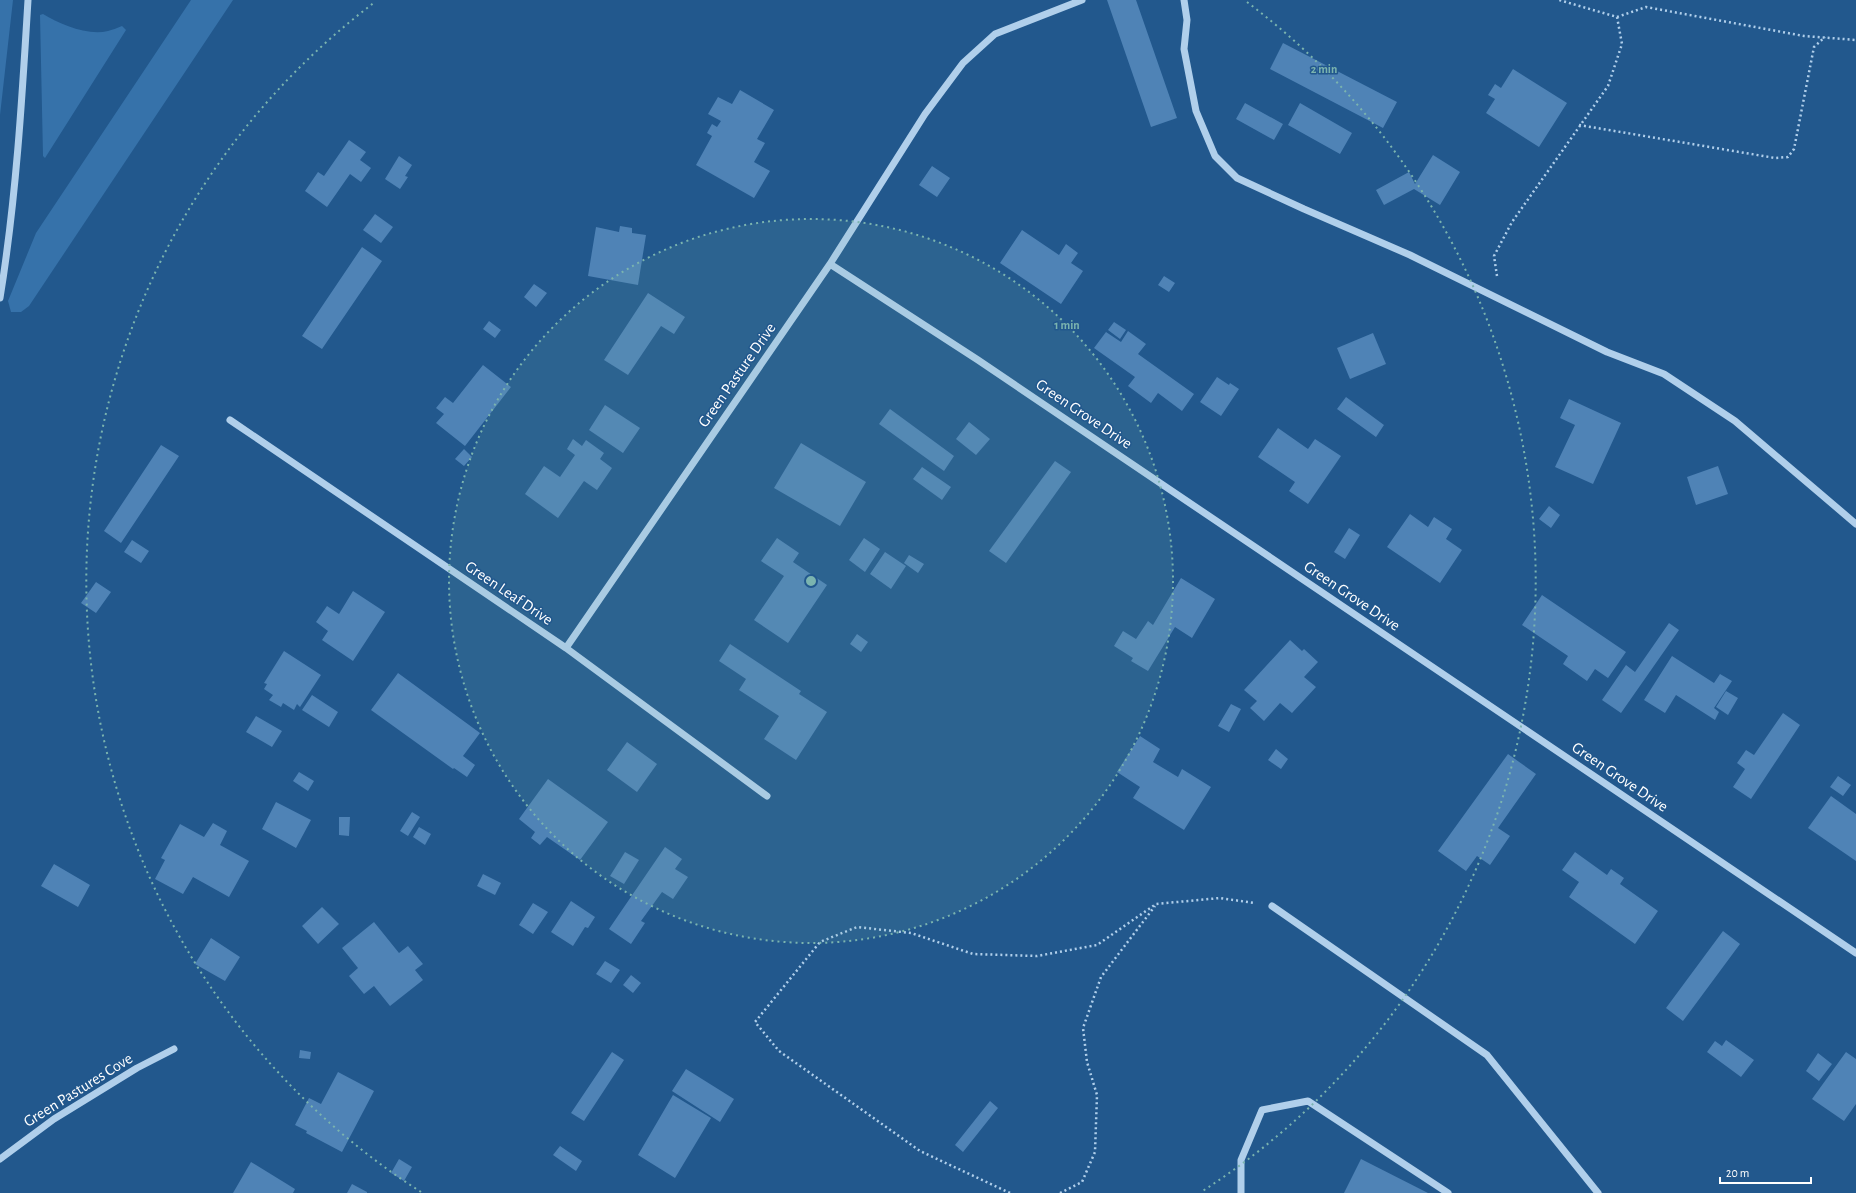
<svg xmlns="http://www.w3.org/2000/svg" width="1856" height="1193" font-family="'Alegreya Sans',sans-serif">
<rect width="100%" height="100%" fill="#22588d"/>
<path fill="#3672aa" d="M0 0H13L0 115Z
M191 0H233L29 306 21 312H11L8 301 36 233Z
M43 14C60 24 87 36 108 31 112 30 117 28 122 26L126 30 45 158 43 156 40 15Z"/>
<path fill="#4f83b6" d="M1107 0H1136L1177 118 1151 127Z
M1283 43 1397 102 1383 128 1270 69Z
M1513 69 1567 103 1539 147 1486 113 1495 99 1488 95 1495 84 1501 88Z
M740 90 774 110 757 139 765 143 754 162 770 171 754 198 696 165 712 136 707 133 712 124 717 127 721 121 708 114 718 97 732 104Z
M1245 103 1283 124 1274 140 1236 119Z
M1300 103 1352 133 1340 154 1288 125Z
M349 140 366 152 360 160 371 168 361 182 350 174 327 207 305 191 318 172 324 176Z
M1433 155 1460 172 1440 205 1414 189 1384 205 1376 190 1409 172 1415 184Z
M399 156 412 165 405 176 408 177 400 189 385 179Z
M932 166 950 178 937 197 919 185Z
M375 214 393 227 381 243 363 230Z
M620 226 632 228V233L646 235 638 285 588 276 596 227 619 232Z
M1022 230 1059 255 1066 244 1078 253 1071 263 1083 271 1061 304 1000 263Z
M362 247 382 261 322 349 302 336Z
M1164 276 1175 283 1169 292 1158 285Z
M534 284 547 293 536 307 524 297Z
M648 293 685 317 674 334 661 326 628 375 604 360Z
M489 321 501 330 495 338 483 329Z
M1114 322 1126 330 1120 339 1108 330Z
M1128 331 1146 344 1138 354 1194 394 1182 411 1158 393 1151 403 1128 386 1135 377 1094 348 1106 332 1121 342Z
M1373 333 1386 364 1350 379 1337 348Z
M483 365 511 387 465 446 436 423 444 414 436 408 445 397 453 403Z
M1217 377 1229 385 1230 383 1239 389 1221 416 1200 402Z
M1346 397 1384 425 1376 437 1337 409Z
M1569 399 1621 423 1593 484 1555 467 1575 425 1560 418Z
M605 405 640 428 623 453 589 430Z
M890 409 954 456 944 471 879 424Z
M969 422 990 439 976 455 956 439Z
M1278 428 1308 449 1315 439 1341 456 1308 504 1289 491 1295 482 1258 457Z
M573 439 582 446 586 440 604 453 600 459 612 468 597 490 584 481 558 518 525 494 544 466 560 477 575 455 567 449Z
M801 443 866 482 840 526 774 488Z
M161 445 179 456 121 543 104 531Z
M464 449 472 457 464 466 455 459Z
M1055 461 1071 472 1006 563 989 551Z
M1718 466 1728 494 1696 505 1687 477Z
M922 467 951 487 942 500 913 479Z
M1549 506 1560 515 1551 528 1539 519Z
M1410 514 1428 527 1434 517 1452 529 1446 539 1462 550 1440 583 1387 547Z
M1349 528 1360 535 1345 559 1334 552Z
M777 538 799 553 793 562 827 585 788 643 754 620 784 576 761 561Z
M864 538 880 549 865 572 849 560Z
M132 540 149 551 141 563 124 552Z
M885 552 906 566 891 589 870 574Z
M909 555 924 564 918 573 904 563Z
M1181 578 1215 599 1192 638 1175 627 1148 671 1131 661 1133 658 1114 646 1123 631 1136 639 1148 621 1153 625Z
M96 582 111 592 96 613 81 603Z
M353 591 385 612 353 661 322 640 328 631 316 622 327 606 339 614Z
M1542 595 1626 652 1608 678 1595 669 1587 681 1563 664 1568 656 1522 625Z
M1669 623 1679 630 1621 713 1602 700 1626 665 1635 672Z
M857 634 868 642 861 652 850 644Z
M1290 640 1302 651 1304 649 1318 662 1304 677 1316 687 1292 713 1280 703 1264 721 1250 708 1257 701 1244 690Z
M730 644 801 691 799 694 827 712 796 760 764 739 779 716 739 690 746 679 719 661Z
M284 651 321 675 300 707 297 704 294 710 283 703 281 707 269 700 273 695 264 689 267 684 264 683Z
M1672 656 1714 683 1720 674 1732 681 1714 708 1719 712 1715 720 1676 695 1665 713 1644 700Z
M398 673 480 733 463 756 475 765 467 777 454 768 453 769 371 710Z
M1726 691 1738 698 1728 715 1716 707Z
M312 695 338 712 329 727 302 710Z
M1231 704 1241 709 1229 732 1218 726Z
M1783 713 1800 725 1751 799 1733 787 1745 769 1737 763 1746 750 1754 755Z
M256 716 282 731 272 747 246 732Z
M1140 736 1160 749 1153 762 1178 777 1182 769 1211 787 1184 830 1133 798 1140 787 1117 772Z
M627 742 657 764 637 792 607 770Z
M1276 749 1288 759 1281 769 1268 760Z
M1508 754 1536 774 1498 828 1510 836 1490 865 1477 856 1466 871 1438 851Z
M299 772 314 781 308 791 293 781Z
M1838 776 1851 785 1843 796 1830 787Z
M548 779 608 822 580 860 547 837 540 845 531 838 535 832 519 819Z
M1831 796 1856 814V861L1808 828Z
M276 802 311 820 296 848 262 829Z
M412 812 420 817 408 836 400 831Z
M339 817H350L349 836 339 835Z
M213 823 227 831 220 845 249 861 229 897 193 877 183 894 155 879 165 860 161 858 180 824 204 837Z
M419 827 431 834 425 845 413 837Z
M665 847 682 859 675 869 688 877 673 899 662 892 641 921 645 923 631 944 609 929Z
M625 852 639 860 624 884 610 876Z
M1575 852 1607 875 1611 869 1624 878 1620 884 1658 911 1635 944 1569 897 1579 882 1562 870Z
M54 864 90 885 78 907 41 886Z
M483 874 501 883 495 895 477 886Z
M571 901 595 917 588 928 585 927 573 946 551 932Z
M533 903 548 912 533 934 519 925Z
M322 907 339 924 318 944 302 926Z
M374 922 399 953 408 946 423 964 415 970 423 980 390 1006 374 986 364 994 349 976 358 968 342 948Z
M1723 931 1740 944 1683 1021 1666 1008Z
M211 938 240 957 225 981 195 964Z
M605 961 620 970 611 983 596 974Z
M631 975 641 983 633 993 623 985Z
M1726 1040 1754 1060 1741 1077 1707 1052 1715 1041 1722 1046Z
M300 1050 311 1052 310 1059 299 1058Z
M612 1052 624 1060 584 1121 571 1113Z
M1846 1052 1856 1059V1104L1844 1121 1812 1099Z
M1818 1053 1832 1064 1819 1081 1806 1071Z
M686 1069 734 1099 720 1122 672 1091Z
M338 1072 374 1091 342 1152 306 1133 307 1131 295 1125 309 1098 321 1104Z
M673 1095 711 1118 675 1178 638 1155Z
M990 1101 998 1108 963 1152 955 1145Z
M560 1146 582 1161 576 1171 553 1155Z
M399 1159 412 1167 404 1181 391 1173Z
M1361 1159 1428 1193H1344Z
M251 1162 295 1189 293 1193H233Z
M352 1184 367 1192V1193H347Z"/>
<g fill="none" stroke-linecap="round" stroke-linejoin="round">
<path stroke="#b0cfeb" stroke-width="2.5" stroke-dasharray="2 3" stroke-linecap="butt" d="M1617 17 1646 7 1804 36 1856 40
M1579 125 1775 158 1788 157 1794 149 1814 47 1825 37
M1497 276 1494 256 1512 222 1608 86 1622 44 1617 17 1559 0
M1010 1193 920 1151 779 1051 755 1022 820 942 857 927 911 933 973 954 1037 956 1097 945 1156 904 1220 898 1254 903
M1060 1193 1082 1182 1095 1152 1097 1095 1087 1062 1083 1028 1101 977 1155 906"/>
<path stroke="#b0cfeb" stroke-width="7" d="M1184 0 1187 20 1184 49 1196 111 1215 156 1237 178 1304 209 1410 255 1607 352 1664 374 1735 421 1856 524
M830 264 978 360 1856 953
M0 298C16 200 22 100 28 0
M230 420 566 648 767 796
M566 648 830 264 925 114 963 63 995 34 1082 0
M1272 906 1487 1055 1598 1193
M0 1159 54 1119 137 1068 174 1049
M1241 1193V1160L1262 1110 1308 1101 1448 1193"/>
</g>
<circle cx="811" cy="581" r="362" fill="#7bb4af" fill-opacity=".12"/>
<g fill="none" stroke="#7bb4af" stroke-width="2" stroke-dasharray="2 4">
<circle cx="811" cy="581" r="362"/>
<path d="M421 1192A725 725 0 0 1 375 2M1247 2A725 725 0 0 1 1201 1192"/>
</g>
<g text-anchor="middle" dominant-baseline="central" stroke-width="3" stroke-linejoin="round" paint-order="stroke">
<g font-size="16" fill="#fff" stroke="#22588d">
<text transform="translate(737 375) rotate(-55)">Green Pasture Drive</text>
<text transform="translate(1084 414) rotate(34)">Green Grove Drive</text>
<text transform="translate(509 593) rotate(34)">Green Leaf Drive</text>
<text transform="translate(1352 596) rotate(34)">Green Grove Drive</text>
<text transform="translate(1620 777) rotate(34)">Green Grove Drive</text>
<text transform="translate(78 1090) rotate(-32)">Green Pastures Cove</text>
</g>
</g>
<circle cx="811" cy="581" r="6" fill="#7bb4af" stroke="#22588d" stroke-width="2"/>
<g font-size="12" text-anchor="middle" font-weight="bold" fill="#7bb4af" stroke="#22588d" stroke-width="3" stroke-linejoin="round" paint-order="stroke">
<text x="1324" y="73">2 min</text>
<text x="1067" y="329">1 min</text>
</g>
<path d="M1720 1177v6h91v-6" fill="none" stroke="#ffffff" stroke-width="2"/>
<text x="1726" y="1177" font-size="12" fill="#ffffff" stroke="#22588d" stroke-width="3" paint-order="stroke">20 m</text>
</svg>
